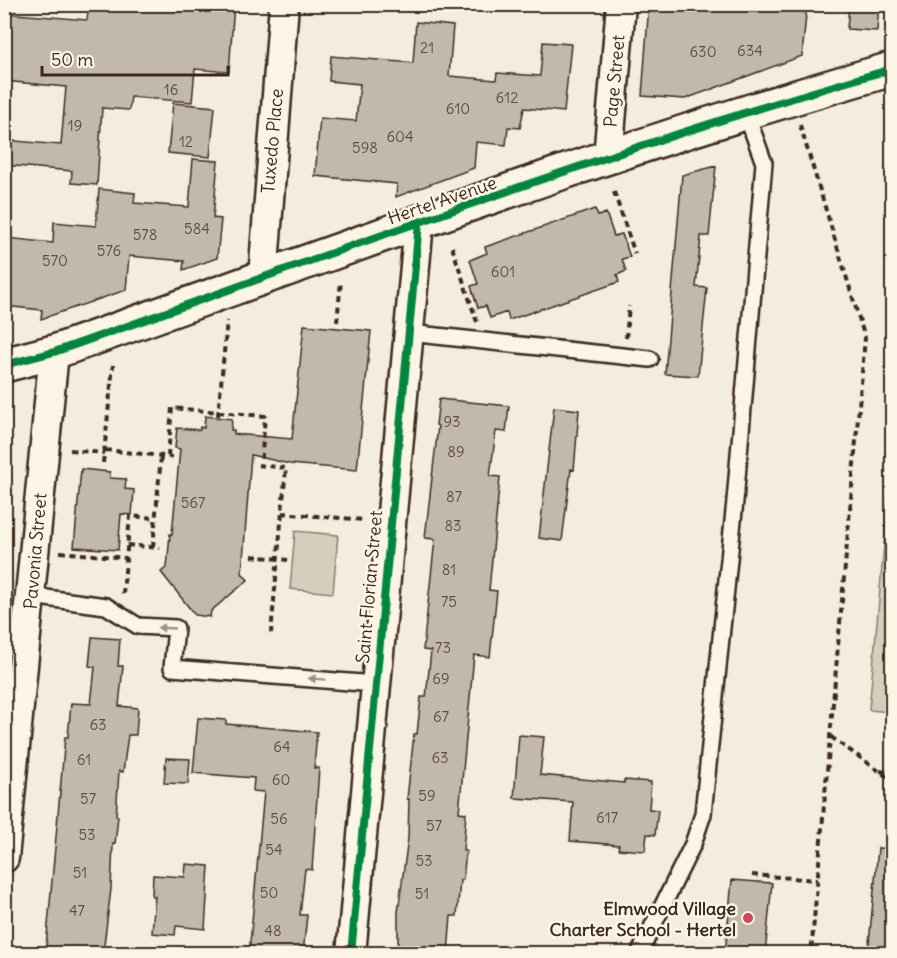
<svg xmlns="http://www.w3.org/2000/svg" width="897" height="958" font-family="Delius,sans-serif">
<rect width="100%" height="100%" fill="#f4eddd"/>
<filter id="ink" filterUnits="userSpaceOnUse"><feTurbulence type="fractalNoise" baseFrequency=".0167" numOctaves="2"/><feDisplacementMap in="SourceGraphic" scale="12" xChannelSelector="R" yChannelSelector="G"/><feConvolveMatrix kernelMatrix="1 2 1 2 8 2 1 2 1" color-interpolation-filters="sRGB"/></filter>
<g filter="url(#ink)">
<path fill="#d6cdbd" stroke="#887c6e" stroke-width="1.5" d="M892 456V712L869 710Z
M295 531 338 535 333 593 290 589Z"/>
<path fill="#c3b9aa" stroke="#3b2a1e" stroke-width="1.5" d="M89 4H234L229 72 195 69 192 102 131 97 129 110 102 108 97 185 71 183 72 171 4 165V140L61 145 66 87 4 81V13L87 20Z
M649 4H807L802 56 685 99 642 96Z
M849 4H879L877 31 847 29Z
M416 22 453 26 449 76 496 80 497 73 540 76 543 42 571 44 564 112 524 108 520 128 508 127 506 145 476 142 474 168 396 197 397 184 315 176 320 118 356 121 360 84 329 81 331 56 413 63Z
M173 103 215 107 210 157 168 153Z
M193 159 218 161 213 218 221 219 217 258 183 270 184 261 129 256 126 290 41 319 42 310 4 306 7 238 53 243 54 222 96 226 99 189 135 193 134 203 189 207Z
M716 166 709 236H701L696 287 707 288 698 376 665 374 682 175Z
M595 209 598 216 606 213 614 236 622 234 630 257 622 259 626 271 617 275 619 282 509 320 507 312 490 318 486 306 478 308 471 286 478 284 470 260 487 253 485 247Z
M304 325 371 331 357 470 290 464 251 455 242 573 248 580 211 611 210 617 195 615 161 572 167 567 170 534H172L180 449 175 448 177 428 200 430V427L204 428 205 416 232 419 231 430H234V434L292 439Z
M439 399 509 406 506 432 496 431 490 476 500 477 489 590 497 591 490 657 474 655 459 812 466 813 463 851H466L463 880H460L457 916H451L448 953 398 950V912L408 838 409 799H407L414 734H417L421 697H426L431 651 423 650 435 539 425 538 438 426 436 425Z
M554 407 579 410 574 470 571 469 562 541 539 538Z
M81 469 110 472V478L126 479 125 489 134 490 132 515 121 514 118 550 74 547Z
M92 637 120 639 118 666H123L119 706 138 708 136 735H128L123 772 119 771 116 816H118L115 844H113L111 889 103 953 46 947 65 737H68L71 703 91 704 95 667 89 666Z
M198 718 226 720V724L317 732 314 768H319L312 870 305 869 300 915H307L303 954H249L264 792 253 791 254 778 193 773Z
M519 735 544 737 540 775 624 783V780L651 782 649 809 658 810 655 835 647 834 645 851 618 849 619 845 570 841 573 802 514 798Z
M166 758 190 759 188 784 164 783Z
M878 848 892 849V954H868Z
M186 864 209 866 205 929 176 926 175 935 152 933 155 896H152L153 875 185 877Z
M732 880 772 883 765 954H725Z"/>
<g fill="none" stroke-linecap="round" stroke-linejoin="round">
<defs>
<path id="service" d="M409 333 650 359
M31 596 106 606 138 626 176 628 172 668 375 684
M639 954 693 844 703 814 735 501 764 163 746 113"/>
<path id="minor" d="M608 158 621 4
M263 278 284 4
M4 858 54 352
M351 954 419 223"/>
<path id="tertiary" d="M4 365 54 352C332 254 609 149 892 69"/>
</defs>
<use href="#service" stroke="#3b2a1e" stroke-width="20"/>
<use href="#minor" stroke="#3b2a1e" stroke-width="33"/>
<use href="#tertiary" stroke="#3b2a1e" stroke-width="38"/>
<path stroke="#3b2a1e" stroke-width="4" stroke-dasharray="6 4.5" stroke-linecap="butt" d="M800 125 865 338 811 954
M614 192 635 254
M452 247 477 322
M337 322 341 281
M626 338 629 306
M218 416 227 321
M70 450 104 453
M105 450 172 457
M168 456 172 408 265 416 261 465
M103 463 113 365
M258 465 286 468 271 633
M282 513 365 520
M127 545 160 548
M153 547 161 456
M60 552 126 558
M252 556 288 560
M123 594 130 516 156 518
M831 737 889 778
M880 771 892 773
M752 875 818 880"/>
<use href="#service" stroke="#fcf5e5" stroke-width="15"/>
<use href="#minor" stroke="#fcf5e5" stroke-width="28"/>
<use href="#tertiary" stroke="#fcf5e5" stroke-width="33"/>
<defs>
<path id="cycleway" d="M4 365 54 352C332 254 609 149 892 69
M351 954 419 223"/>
</defs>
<use href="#cycleway" stroke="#fcf5e5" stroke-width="11"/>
<use href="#cycleway" stroke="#00873e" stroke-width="8"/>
</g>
<defs><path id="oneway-solid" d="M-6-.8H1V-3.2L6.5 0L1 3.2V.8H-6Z" transform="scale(1.5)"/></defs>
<g fill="#9c9082">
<use href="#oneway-solid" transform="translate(166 628) rotate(-177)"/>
<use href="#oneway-solid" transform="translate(317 679) rotate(-176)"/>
</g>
</g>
<circle fill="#d1495b" stroke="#fcf5e5" stroke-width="2" cx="748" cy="918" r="6"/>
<g text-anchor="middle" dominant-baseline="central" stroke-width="5" stroke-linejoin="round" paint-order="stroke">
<g font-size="15" fill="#5d4e41">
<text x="427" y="47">21</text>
<text x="750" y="50">634</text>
<text x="703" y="51">630</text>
<text x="171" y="89">16</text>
<text x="507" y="97">612</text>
<text x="458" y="108">610</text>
<text x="75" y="125">19</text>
<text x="400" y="136">604</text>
<text x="186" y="141">12</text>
<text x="365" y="147">598</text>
<text x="197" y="228">584</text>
<text x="145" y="234">578</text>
<text x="109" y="250">576</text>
<text x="55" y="260">570</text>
<text x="503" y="271">601</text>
<text x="452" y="421">93</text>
<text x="456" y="451">89</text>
<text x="454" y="496">87</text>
<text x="193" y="502">567</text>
<text x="453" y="525">83</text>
<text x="449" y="569">81</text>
<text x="449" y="601">75</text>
<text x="443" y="647">73</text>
<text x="441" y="678">69</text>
<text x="441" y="716">67</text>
<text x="98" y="724">63</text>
<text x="282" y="746">64</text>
<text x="440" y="757">63</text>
<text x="84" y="759">61</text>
<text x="281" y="779">60</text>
<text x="427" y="795">59</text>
<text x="88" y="798">57</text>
<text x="607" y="817">617</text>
<text x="279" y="818">56</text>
<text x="434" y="825">57</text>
<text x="87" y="834">53</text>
<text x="274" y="849">54</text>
<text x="424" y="860">53</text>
<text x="80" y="872">51</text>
<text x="269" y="892">50</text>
<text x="422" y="893">51</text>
<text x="77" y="910">47</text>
<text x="273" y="930">48</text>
</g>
<g font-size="18" fill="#3b2a1e" stroke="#fcf5e5">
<text transform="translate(614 81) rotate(-85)">Page Street</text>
<text transform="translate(272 141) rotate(-85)">Tuxedo Place</text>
<text transform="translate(442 200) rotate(-19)">Hertel Avenue</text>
<text transform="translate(35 551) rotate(-85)">Pavonia Street</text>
<text transform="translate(369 587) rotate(-85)">Saint Florian Street</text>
</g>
<g font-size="18" font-weight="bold" fill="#3b2a1e" stroke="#fcf5e5" text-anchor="end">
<text x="736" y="908">Elmwood Village<tspan x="736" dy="21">Charter School - Hertel</tspan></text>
</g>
</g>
<rect width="897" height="958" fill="none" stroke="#fcf5e5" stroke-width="24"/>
<rect x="12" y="12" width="873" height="934" fill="none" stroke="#3b2a1e" stroke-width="2" filter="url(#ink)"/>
<path d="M42 66v9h186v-9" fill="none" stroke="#3b2a1e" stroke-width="3"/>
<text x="51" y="66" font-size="18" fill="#3b2a1e" stroke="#fcf5e5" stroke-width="4.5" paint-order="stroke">50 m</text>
</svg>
